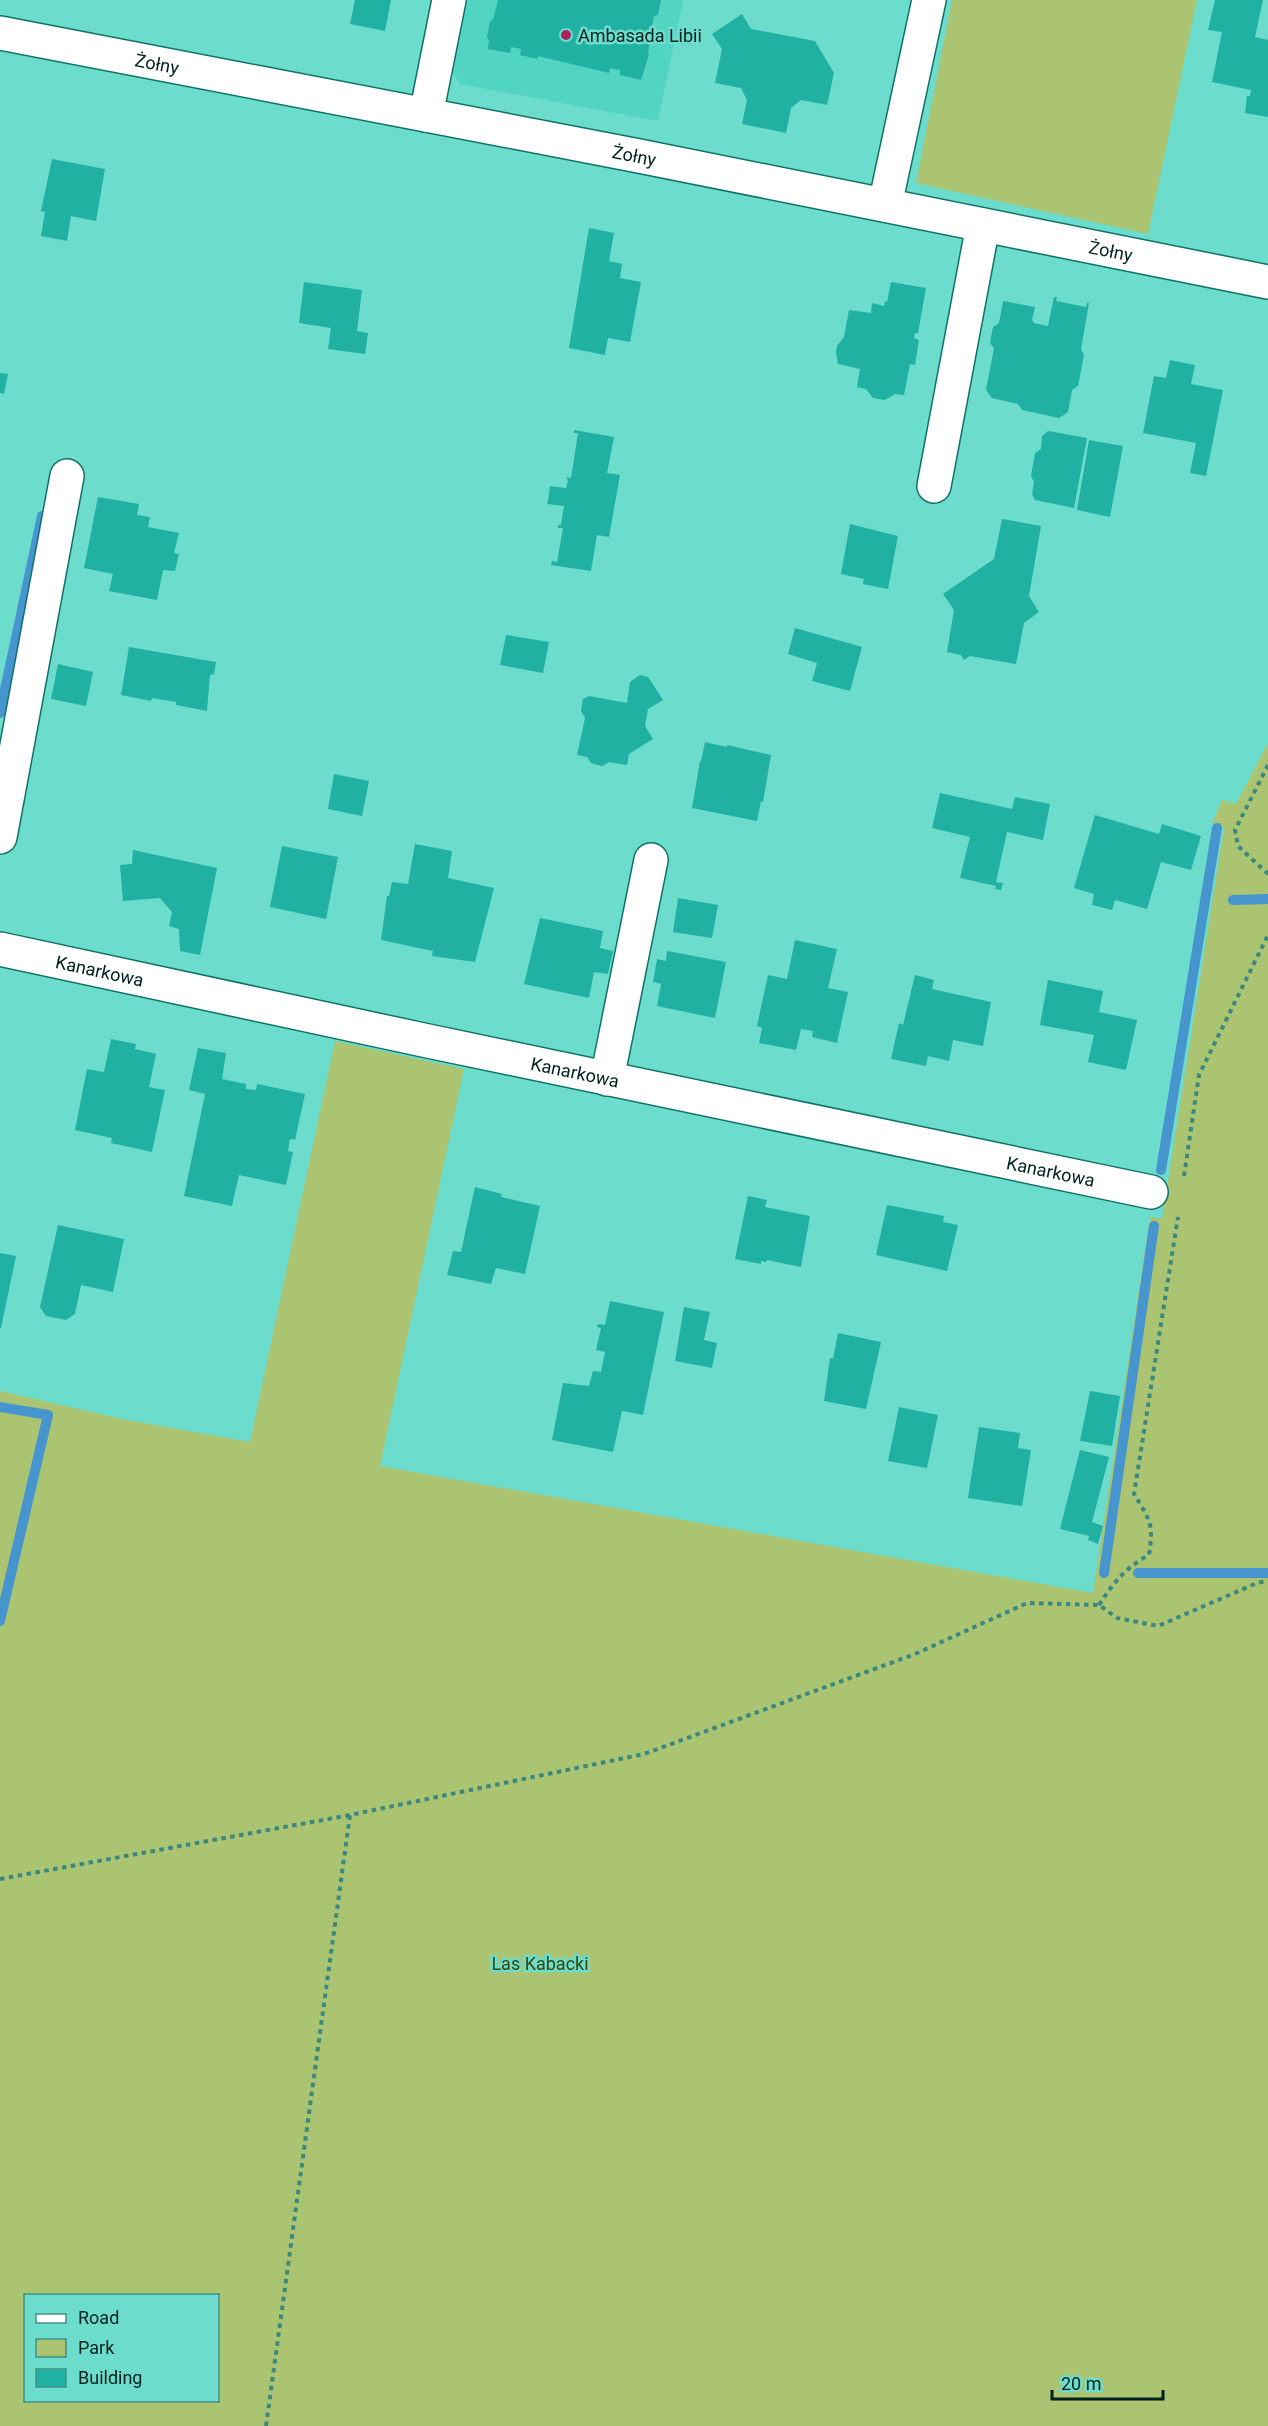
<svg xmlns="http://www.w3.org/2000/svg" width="1268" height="2426" font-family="Roboto,sans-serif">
<rect width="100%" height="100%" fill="#6cdccd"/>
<path fill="#52d4c3" d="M464 0H683L658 121 460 84 450 70Z"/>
<path fill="#aac472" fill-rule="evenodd" d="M952 0H1197L1148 234 916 183Z
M1268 743V2426H0V1391L122 1419 250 1442 335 1041 464 1069 380 1466 1093 1593 1150 1217 1162 1219 1224 827 1212 824 1222 800 1236 804ZM26 2296H218V2400H26Z"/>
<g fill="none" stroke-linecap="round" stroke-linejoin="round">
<path stroke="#4795cf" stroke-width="10" d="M0 713 42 516
M1233 900 1268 899
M1161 1170 1217 828
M0 1407 48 1415 0 1621
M1104 1573 1154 1226
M1138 1573H1268"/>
</g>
<path fill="#20b1a2" d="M355 0H391L385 31 350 24Z
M498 0H661L658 15 654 16 648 52 649 54 641 80 620 75V70L610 68 609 73 538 56 537 59 520 55 521 49 511 47 510 53 488 49 489 40 487 37 490 21 493 20Z
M1215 0H1263L1255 37 1268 40V117L1245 113 1247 96H1250L1251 90 1212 82 1222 32 1208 30Z
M742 14 751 29 815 41 834 73 827 105 801 100 791 108 786 133 742 124 747 100 741 88 715 83 722 49 712 34Z
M52 159 105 169 96 221 71 216 67 241 41 236 45 212 41 211Z
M589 228 614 233 609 261 622 264 620 278 641 282 630 342 608 338 605 355 569 348Z
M304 282 362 290 357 331 368 333 365 354 328 349 331 328 299 323Z
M891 282 926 288 918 333H915L914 338 919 340 915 365 910 364 904 395 895 394 885 400 873 398 866 389 857 387 860 369 838 364 836 352 837 346 844 337 849 310 871 313 872 303 884 306 885 301 887 302Z
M1054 297H1057L1056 301 1086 307 1087 303H1089L1081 349 1084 355 1078 386 1072 390 1068 412 1059 418 1022 410 1018 404 992 398 986 390 994 348 990 343 993 327 999 323 1003 301 1035 307 1032 320 1034 323 1048 326Z
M1170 360 1195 365 1191 384 1223 390 1206 476 1190 473 1196 443 1143 433 1154 376 1166 378Z
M0 373 8 374 4 394 0 393Z
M574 430 614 437 607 473 620 475 609 537 597 535 591 571 551 565 552 561 557 562 563 528H558V525H561L564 506 547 504 548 501 550 486 566 488 568 480 566 477 571 478 578 433H574Z
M1048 431 1087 438 1074 508 1035 500 1032 494 1034 482 1031 476 1035 453 1041 449 1042 436Z
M1089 440 1123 446 1110 517 1077 510Z
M98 497 139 504 137 515 150 517 148 527 179 533 174 553 179 554 175 571 163 570 157 600 109 591 113 574 84 568Z
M1002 519 1041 526 1029 596 1039 612 1024 623 1016 664 970 656 964 660 961 655 947 652 954 610 943 594 994 559Z
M850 524 898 536 888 589 863 584 864 579 841 574Z
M795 628 862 647 850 691 812 681 817 663 788 654Z
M506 635 549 642 543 673 500 665Z
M129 647 216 662 214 674 210 675 207 711 176 705V702L152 698 151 701 121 695Z
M58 664 93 672 86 706 51 699Z
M640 675 648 677 663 700 648 709 645 726 653 739 629 754 627 765 609 762 602 766 591 763 587 757 577 755 585 718 581 711 583 699 589 696 627 703 630 682Z
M705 742 727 747V745L771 755 763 802 761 801 757 821 692 808 700 761 701 762Z
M334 774 369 781 362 816 328 809Z
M940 793 1012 809 1015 797 1050 804 1043 840 1007 832 996 882 1003 883 1001 890 995 889 996 886 960 878 970 837 932 828Z
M1095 815 1159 834 1162 824 1201 836 1191 870 1161 862 1147 909 1115 900 1112 910 1092 905 1094 894 1074 888Z
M415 844 452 851 448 878 494 888 475 962 432 956 433 951 381 940 387 896H389L392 882 408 884Z
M282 846 338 857 326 919 270 907Z
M133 850 217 868 200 955 180 951 179 929 169 926 172 912 160 898 123 901 120 865 132 864Z
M678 898 718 905 712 938 673 932Z
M540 918 603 931 600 948 613 951 608 974 594 972 589 998 524 984Z
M795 940 837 949 828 988 848 992 837 1043 812 1037 813 1031 801 1029 796 1050 759 1043 762 1028 757 1026 768 975 787 979Z
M667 951 726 962 715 1018 657 1006 661 984 653 982 657 959 666 961Z
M915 975 934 980 932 989 991 1002 983 1046 953 1040 949 1061 928 1056 926 1066 891 1059 899 1023 903 1025Z
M1048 980 1103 991 1099 1012 1137 1020 1126 1070 1088 1062 1094 1035 1040 1025Z
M111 1039 136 1044 135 1049 156 1054 149 1087 165 1090 152 1152 111 1143 112 1138 75 1130 87 1069 104 1072Z
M198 1048 226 1053 222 1079 246 1084V1089L256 1090 257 1084 305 1094 295 1140 290 1139 288 1151 293 1152 286 1185 239 1175 232 1206 184 1196 205 1094 189 1090Z
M475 1187 502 1194 501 1197 540 1206 525 1274 496 1268 491 1284 447 1275 453 1251 461 1252Z
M748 1196 767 1200 765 1207 810 1216 801 1267 767 1260 766 1262 761 1261V1264L735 1259Z
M887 1205 944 1216 943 1222 958 1225 947 1271 876 1255Z
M58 1225 124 1239 113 1292 81 1285 75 1314 66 1320 46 1316 40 1307Z
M0 1253 16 1256 1 1328H0Z
M610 1301 664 1312 643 1415 622 1411 613 1452 552 1440 563 1383 589 1386 593 1371 601 1372 605 1352 596 1350 601 1328 597 1327 598 1324 605 1325Z
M684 1307 710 1312 704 1340 717 1343 712 1368 675 1361Z
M838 1333 881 1342 866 1409 824 1401 830 1358 833 1359Z
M1090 1391 1120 1396 1112 1446 1080 1441Z
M899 1407 938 1415 927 1468 888 1461Z
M979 1427 1020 1433 1018 1448 1031 1450 1022 1506 968 1498Z
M1080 1450 1109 1457 1092 1522 1103 1526 1098 1544 1088 1540 1089 1536 1060 1529Z"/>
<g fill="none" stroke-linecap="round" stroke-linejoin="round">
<defs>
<g id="minor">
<path id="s1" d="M0 33 639 156 1268 282"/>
<path d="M426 115 449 0"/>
<path d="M885 205 929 0"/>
<path d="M934 486 983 225"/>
<path d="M0 837 67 476"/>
<path id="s2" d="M0 949 428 1041 1151 1192"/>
<path d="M607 1079 651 860"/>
</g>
</defs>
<use href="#minor" stroke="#0f7268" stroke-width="36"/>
<path stroke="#3b887e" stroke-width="4" stroke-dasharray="4.5 4.5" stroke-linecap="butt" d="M1268 765 1235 830 1238 846 1268 874
M1184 1176 1199 1075 1268 935
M1099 1605C1114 1582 1125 1568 1149 1555 1154 1524 1150 1520 1134 1494L1178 1217
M0 1879 350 1815 644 1754 915 1654 1027 1603 1099 1605 1117 1618 1158 1626 1257 1583 1268 1581
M266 2426 350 1815"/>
<use href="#minor" stroke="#fff" stroke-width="33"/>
</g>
<circle fill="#ad1f57" stroke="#6cdccd" stroke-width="2" cx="566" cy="35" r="6"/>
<g text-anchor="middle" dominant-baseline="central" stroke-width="5" stroke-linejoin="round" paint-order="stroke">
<g font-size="18" fill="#00211d" stroke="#6cdccd" text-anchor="start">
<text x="578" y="35">Ambasada Libii</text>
</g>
<g font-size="18" fill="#00211d" stroke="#6cdccd">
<text stroke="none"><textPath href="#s1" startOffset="160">Żołny</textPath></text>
<text stroke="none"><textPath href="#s1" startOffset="646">Żołny</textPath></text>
<text stroke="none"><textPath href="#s1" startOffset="1132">Żołny</textPath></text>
<text stroke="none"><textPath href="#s2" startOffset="102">Kanarkowa</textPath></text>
<text stroke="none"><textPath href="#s2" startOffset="588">Kanarkowa</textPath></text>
<text stroke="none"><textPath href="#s2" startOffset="1074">Kanarkowa</textPath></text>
</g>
<g font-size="18" fill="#384806" stroke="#6cdccd">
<text x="540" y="1963">Las Kabacki</text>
</g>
</g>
<rect x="24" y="2294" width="195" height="108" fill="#6cdccd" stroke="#419187" stroke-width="1.5"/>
<rect x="36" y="2314" width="30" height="9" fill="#ffffff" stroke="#419187" stroke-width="1.5"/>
<text x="78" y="2324" font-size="18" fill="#00211d">Road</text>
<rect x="36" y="2339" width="30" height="18" fill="#aac472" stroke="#419187" stroke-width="1.5"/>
<text x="78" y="2354" font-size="18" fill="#00211d">Park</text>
<rect x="36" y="2369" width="30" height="18" fill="#20b1a2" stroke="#419187" stroke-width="1.5"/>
<text x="78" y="2384" font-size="18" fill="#00211d">Building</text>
<path d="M1052 2390v9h111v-9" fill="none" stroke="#00211d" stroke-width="3"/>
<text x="1061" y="2390" font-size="18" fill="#00211d" stroke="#6cdccd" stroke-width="4.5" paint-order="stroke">20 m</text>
</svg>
